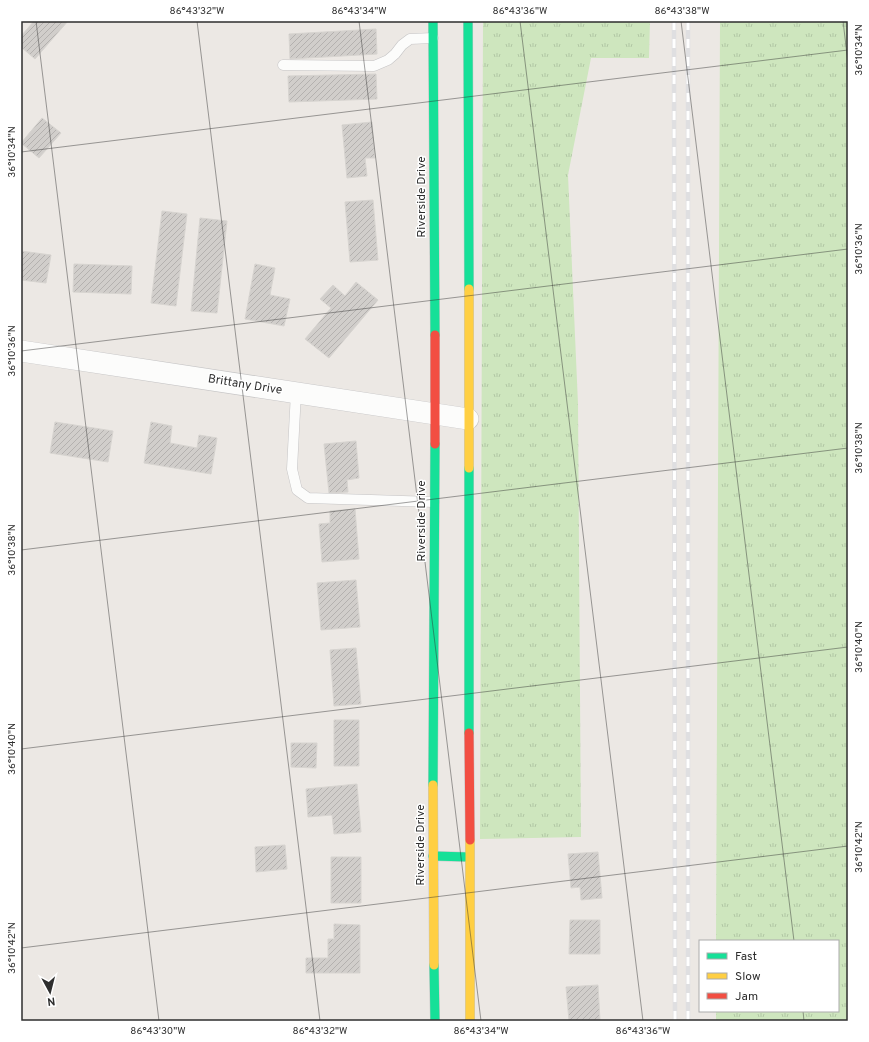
<svg xmlns="http://www.w3.org/2000/svg" width="869" height="1042" font-family="Overpass,sans-serif">
<defs>
<pattern id="grass-tufts" width="24" height="20" patternUnits="userSpaceOnUse"><rect width="24" height="20" fill="#cee6be"/><path d="M3 7l-1-3M5 7V3M7 7l1-3M15 17l-1-3M17 17v-4M19 17l1-3" fill="none" stroke="#b1c6a4"/></pattern>
<pattern id="building-hatch" width="6" height="6" patternUnits="userSpaceOnUse"><rect width="6" height="6" fill="#d1cecb"/><path d="M-1 1l2-2M0 6l6-6M5 7l2-2" fill="none" stroke="#b4b1af"/></pattern>
</defs>
<rect width="100%" height="100%" fill="#ece8e4"/>
<path fill="url(#grass-tufts)" d="M483 21H650L649 58H591L568 175 578 404 581 837 480 839Z
M720 21H848V1021H716V1011H838V941H716Z"/>
<path fill="url(#building-hatch)" stroke="#d7d4d0" d="M34 21H68L35 59 21 47V36Z
M376 29 377 54 290 59 289 34Z
M376 74 377 99 289 102 288 76Z
M42 118 61 133 39 158 21 143Z
M372 122 375 158H365L367 176 347 178 342 125Z
M373 200 378 260 350 262 345 202Z
M162 211 187 214 176 306 151 303Z
M200 218 227 221 217 313 191 311Z
M21 251 51 255 46 283 21 280Z
M74 264 132 266 131 294 73 292Z
M255 264 275 268 270 295 290 299 284 326 245 319Z
M356 282 378 300 329 358 305 339 331 308 320 299 333 285 345 296Z
M55 422 113 431 108 462 50 453Z
M151 422 172 426 170 443 197 448 199 435 217 438 211 474 144 463Z
M356 441 359 478 347 480 348 492 329 493 324 444Z
M355 509 359 559 322 562 319 524 330 523V511Z
M356 580 360 627 321 630 317 583Z
M356 648 361 704 334 706 330 650Z
M334 720H359V766H334Z
M291 743H317L316 768 291 767Z
M357 784 361 832 334 834 332 815 308 817 306 789Z
M285 845 287 869 256 872 255 847Z
M598 852 602 898 581 900 580 887 571 888 568 854Z
M331 857H361V903H331Z
M570 920H600V954H569Z
M334 924 360 925V973H306V958H328V939H334Z
M598 985 600 1020 569 1021 566 987Z"/>
<g fill="none" stroke-linecap="round" stroke-linejoin="round">
<defs>
<path id="lane" d="M283 65 374 66 388 60 395 54 402 45 410 39 433 38
M296 392 292 469 297 490 308 498 434 502"/>
<path id="street" d="M21 351 468 419"/>
<path id="fast" d="M433 21 435 335
M468 21 469 289
M469 468V733
M433 785 435 444
M433 856 469 857
M434 965 435 1021"/>
<path id="slow" d="M469 289V468
M433 785 434 965
M470 840V1021"/>
<path id="jam" d="M435 335V444
M469 733 470 840"/>
</defs>
<use href="#lane" stroke="#c5c4c5" stroke-width="11"/>
<use href="#street" stroke="#c5c4c5" stroke-width="22"/>
<use href="#fast" stroke="#c5c4c5" stroke-width="10"/>
<use href="#slow" stroke="#c5c4c5" stroke-width="10"/>
<use href="#jam" stroke="#c5c4c5" stroke-width="10"/>
<use href="#lane" stroke="#fcfcfb" stroke-width="10"/>
<use href="#street" stroke="#fcfcfb" stroke-width="21"/>
<use href="#fast" stroke="#16e098" stroke-width="9"/>
<use href="#slow" stroke="#ffcf43" stroke-width="9"/>
<use href="#jam" stroke="#f24e42" stroke-width="9"/>
<defs>
<path id="rail" d="M674 21 675 1021
M688 21V1021"/>
</defs>
<use href="#rail" stroke="#dfdfe1" stroke-width="4.5"/>
<use href="#rail" stroke="#fff" stroke-width="3" stroke-dasharray="9" stroke-linecap="butt"/>
</g>
<path fill="none" stroke="#2e2e2e" stroke-width="1" stroke-opacity="0.45" d="M36 21 159 1021M197 21 320 1021M359 21 481 1021M520 21 643 1021M681 21 794 941M843 21 848 63M21 152 848 50M21 351 848 249M21 550 848 448M21 749 848 647M21 948 848 846M803 1011 804 1021"/>
<g text-anchor="middle" dominant-baseline="central" stroke-width="3" stroke-linejoin="round" paint-order="stroke">
<g font-size="12" fill="#2e2e2e" stroke="#fff">
<text transform="translate(422 197) rotate(-90)">Riverside Drive</text>
<text transform="translate(245 385) rotate(9)">Brittany Drive</text>
<text transform="translate(422 521) rotate(-90)">Riverside Drive</text>
<text transform="translate(421 845) rotate(-90)">Riverside Drive</text>
</g>
</g>
<rect width="869" height="1042" fill="none" stroke="#ffffff" stroke-width="44"/>
<rect x="699" y="940" width="140" height="72" fill="#ffffff" stroke="#ababab"/>
<rect x="707" y="953" width="20" height="6" fill="#16e098" stroke="#ababab"/>
<text x="735" y="960" font-size="12" fill="#2e2e2e">Fast</text>
<rect x="707" y="973" width="20" height="6" fill="#ffcf43" stroke="#ababab"/>
<text x="735" y="980" font-size="12" fill="#2e2e2e">Slow</text>
<rect x="707" y="993" width="20" height="6" fill="#f24e42" stroke="#ababab"/>
<text x="735" y="1000" font-size="12" fill="#2e2e2e">Jam</text>
<g transform="translate(50 992) rotate(173)" stroke="#ffffff" stroke-width="3" paint-order="stroke">
<path d="M0-3L7 15L0 10L-7 15Z" fill="#2e2e2e"/>
<text y="-6" font-size="11" font-weight="bold" text-anchor="middle" fill="#2e2e2e">N</text>
</g>
<rect x="22" y="22" width="825" height="998" fill="none" stroke="#2e2e2e" stroke-width="1.5"/>
<g font-size="10" text-anchor="middle" fill="#2e2e2e">
<text x="197" y="14">86°43'32"W</text>
<text x="359" y="14">86°43'34"W</text>
<text x="520" y="14">86°43'36"W</text>
<text x="682" y="14">86°43'38"W</text>
<text transform="translate(858 50) rotate(-90)" y="4">36°10'34"N</text>
<text transform="translate(11 152) rotate(-90)" y="4">36°10'34"N</text>
<text transform="translate(858 249) rotate(-90)" y="4">36°10'36"N</text>
<text transform="translate(11 351) rotate(-90)" y="4">36°10'36"N</text>
<text transform="translate(858 448) rotate(-90)" y="4">36°10'38"N</text>
<text transform="translate(11 550) rotate(-90)" y="4">36°10'38"N</text>
<text transform="translate(858 647) rotate(-90)" y="4">36°10'40"N</text>
<text transform="translate(11 749) rotate(-90)" y="4">36°10'40"N</text>
<text transform="translate(858 847) rotate(-90)" y="4">36°10'42"N</text>
<text transform="translate(11 948) rotate(-90)" y="4">36°10'42"N</text>
<text x="158" y="1034">86°43'30"W</text>
<text x="320" y="1034">86°43'32"W</text>
<text x="481" y="1034">86°43'34"W</text>
<text x="643" y="1034">86°43'36"W</text>
</g>
</svg>
